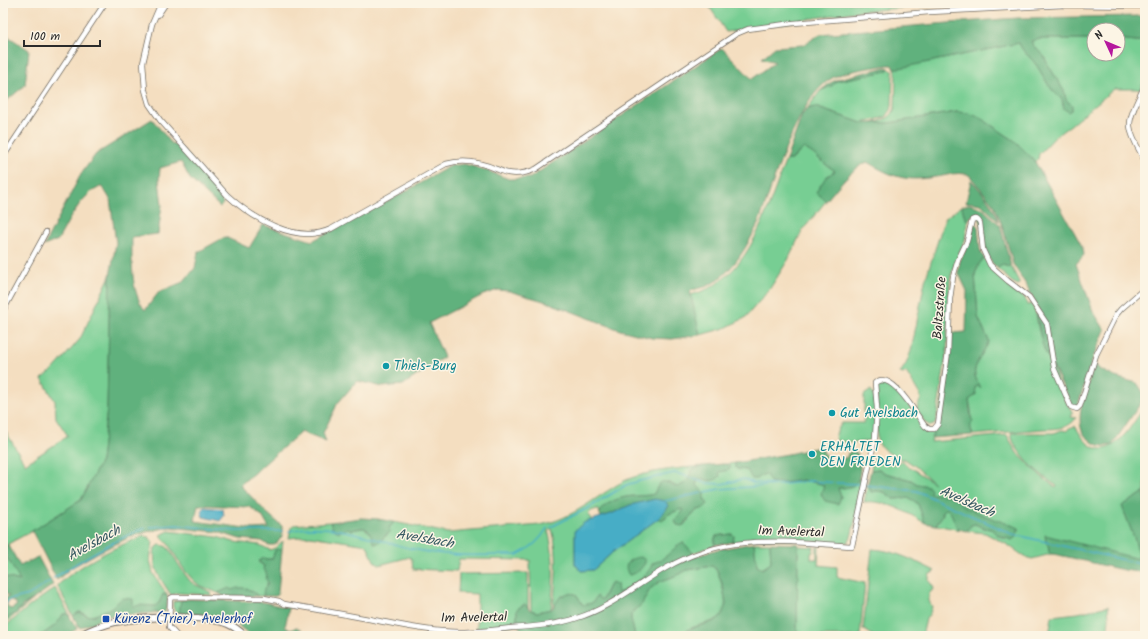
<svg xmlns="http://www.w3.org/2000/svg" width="1148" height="639" font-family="Kalam,sans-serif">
<rect width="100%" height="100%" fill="#fcf5e5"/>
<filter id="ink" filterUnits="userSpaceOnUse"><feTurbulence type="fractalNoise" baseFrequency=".025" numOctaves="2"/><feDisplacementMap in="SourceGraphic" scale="8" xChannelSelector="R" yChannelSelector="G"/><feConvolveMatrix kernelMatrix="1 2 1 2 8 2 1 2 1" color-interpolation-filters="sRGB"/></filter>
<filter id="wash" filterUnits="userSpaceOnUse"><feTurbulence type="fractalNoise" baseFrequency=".012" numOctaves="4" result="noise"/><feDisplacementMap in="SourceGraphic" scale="16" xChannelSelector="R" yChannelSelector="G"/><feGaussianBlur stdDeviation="0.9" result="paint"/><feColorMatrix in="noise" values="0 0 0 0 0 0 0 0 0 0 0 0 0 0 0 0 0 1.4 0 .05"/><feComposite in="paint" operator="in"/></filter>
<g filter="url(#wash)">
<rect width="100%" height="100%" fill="#f4dec0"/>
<path fill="#77ce93" stroke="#517c5f" d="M707 3H973L860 11 726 32Z
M1041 39H1094V54H1118V39L1145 42V79L1140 90 1137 89H1114L1072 124 1056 136 1039 154 1038 159 1035 162 1015 141 979 117 968 113 956 112 889 123H872C883 120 892 119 895 107L896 73 894 68 933 61 1019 43C1023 53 1031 57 1037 66 1045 78 1050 91 1062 99L1063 106 1066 100 1064 91 1047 63 1044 56 1033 45 1031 41Z
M889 68 893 72 892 106 891 110 886 117 862 123 815 107 807 109 820 91 833 85 837 81 887 71Z
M804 148C815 154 824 164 835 171L817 192 826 201 802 231 788 260 769 290 745 318 725 328 700 335 690 295C698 293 706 290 713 286 755 261 769 202 786 160H792Z
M962 206 965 218 968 221 965 240 955 262 950 280 947 350 936 422 934 425 930 426 925 422 916 411 921 398 920 395 906 372 903 374 900 373 906 364 911 351 925 281 945 218Z
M984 258 997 274 1025 298 1027 305H1029L1030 303C1038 312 1036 320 1039 331 1041 341 1047 350 1050 360 1057 378 1062 397 1073 413L1071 417 1076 418C1069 429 1056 429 1044 429L973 435 970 427C973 420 971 408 969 400L976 395 974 387 977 386 980 388C979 384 976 380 975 376 972 366 985 351 989 341L978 317 975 274 979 264Z
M1003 265 1008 267 1011 266 1020 284 1018 285 1012 282 996 267Z
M110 276 107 409 101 461 81 500 32 531 8 544 3 550 21 581 5 577 3 586V427L25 464 68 436 56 418 55 401 42 379 53 370 80 339Z
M882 384C900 385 915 417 927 430L930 432H934L931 442 1007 435 1017 453 1041 476 1056 488 1057 486C1042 477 1012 451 1011 433H1054L1062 430 1067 431 1069 428 1075 426C1079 432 1084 441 1090 445 1113 462 1134 421 1145 406V492L1122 506 1135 540 1140 559 1048 544 1049 552 1051 554 1032 559 1025 557 1008 545 985 533 967 531 971 525 975 524 984 528 991 529 998 535 1006 539 1019 531V528L986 516 966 508 950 495 930 494 928 486 917 484 911 480 885 473 879 469 871 470 873 458 895 464 901 461 934 483 915 466 903 458 902 460C891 454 882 451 877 440V389L879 385Z
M871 390C877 398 876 430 872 439 863 444 847 443 837 441L835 437 838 429 842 423H864V395Z
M735 463 737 469 747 470 750 473 762 476 764 474 783 483 802 480 821 484 824 486 832 502 838 504 841 497 838 488C846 488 854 487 859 479H865L851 537 848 542 841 543 765 539 733 542 734 536 732 534 716 536 715 538V545L693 553 687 547 661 561 653 563C648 577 631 587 618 593L611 582 602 600 583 606 576 594 556 603 553 607C556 582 559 554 552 529L548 530C555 556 554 583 551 609L537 612 531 610 530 560 459 559 457 571 413 569 412 560 410 557 379 565 374 561 367 545 310 536 289 538 291 527 293 525 330 522 333 529 348 528 352 530 364 528 371 533 373 541 378 543 389 533V528L394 522 448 533 540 525C573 519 596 496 624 481 644 471 680 468 703 466L691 470C690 479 686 484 677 487L670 483H662L657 487 654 494C648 496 645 495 639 496 623 496 609 500 599 512L597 509 591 511 588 515 592 520 585 522 575 536V564L581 571 593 570 613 552 659 518 663 520 669 514 681 509 684 510 679 518 683 526 697 510 702 509 704 499 696 484 700 478 711 481 719 472 731 467 728 464Z
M868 483 871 492 877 491 884 492 894 499 907 498 913 500 918 504 925 523C906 512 887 500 864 502Z
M947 509C954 514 954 524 960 530L936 525 943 514V510Z
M169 531 217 537 234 542 260 545 270 550 275 548 283 541 282 550 279 549 272 559H261L258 562 264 566 263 569C272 577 266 586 263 596H258L248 589C237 590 228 588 218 593L199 585 194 581 185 571 168 544 160 535Z
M144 536 149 537 153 542 150 560 153 573 167 595 163 594 159 603 155 606 132 607 119 601C113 607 96 618 88 616 84 614 83 612 79 612L73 616 58 587V585C80 564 116 546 144 536Z
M754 543H770L771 563 762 569 757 566Z
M160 545 165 546 168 548C176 559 182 572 191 582 197 587 209 589 212 595L177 593 171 595C160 578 152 569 155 548Z
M798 546 814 547 813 552 811 553V559H817V547H819L818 565 837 567V577L865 583 860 636H797Z
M872 549C894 550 915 561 935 571L929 575V581L934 588 929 594V601L932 607 930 613 926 619 922 636H874L863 629Z
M712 566C720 571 721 584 724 593 731 624 709 620 689 629 685 631 682 634 678 636 672 638 643 636 635 636L631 619V614L642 604 650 589 659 582 680 574 687 570Z
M528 573V608L525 604 517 609V623L519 625 477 629V594L458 593 459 574Z
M55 588 70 616 68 614H63L59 621 53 627 40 636H3V628L31 605Z
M35 598 3 625V621C15 614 24 605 35 598Z
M181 600 179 613H176L173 607V602Z
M1108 606 1109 618 1107 636H1049L1052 616 1078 613Z"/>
<path fill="#61b17d" stroke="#466e54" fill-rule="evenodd" d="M1142 16 1145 17V42L1118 39V30H1094V39H1041L1031 41 1033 45 1044 56 1047 63 1064 91 1066 100 1072 105V109L1069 112 1064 109 1062 99C1050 91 1045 78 1037 66 1031 57 1023 53 1019 43L900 68H894L892 65H888C870 68 850 70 834 77 797 95 773 187 758 224 746 248 731 276 705 287 700 288 695 289 690 291L700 335 672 339 652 338 620 330 547 302 509 291 498 290 483 295 429 323 444 357 403 385 383 387 357 381 337 404 335 409 323 433 326 442 301 432 240 485 266 512 282 526V536L278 542 274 545H268L262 541 240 539 218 532 170 527 146 532 128 538 99 552 71 568 57 580 32 531 81 500 101 461 107 409 110 276 116 243 110 199 102 186 91 192 81 202 70 218 58 240 44 246 81 174 96 154 152 119 172 144 180 147 219 192 223 204 220 207 190 179 181 162 160 168 159 180 162 205 158 234 132 237C132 258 130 292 145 310L159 292 183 282 195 268 198 252 225 237 249 248 263 225 312 241 394 198 450 166 464 164 485 170 509 179 530 178 722 48 752 79 775 62 762 58 775 47 803 45 820 34 948 23 1018 18ZM198 505 250 507 262 516 269 528 253 529 195 521Z
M3 26 9 37 29 50 25 85 3 104Z
M886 67 889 68 887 71 837 81 833 85 820 91 830 83 838 79Z
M815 107 862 123H889L957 112 968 113 979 117 1015 141 1034 160 1083 248 1084 255 1076 264 1093 311 1105 330 1093 358 1078 405 1076 407 1072 406 1051 362C1041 349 1039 330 1037 314L1039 312 1028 288 1013 264 1002 225 994 205 969 175C957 171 947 176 935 177 905 182 893 177 867 162 851 169 837 188 826 201L816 192 826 177 835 171C824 164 815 154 804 148L791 160H786L802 115 807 109Z
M971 180C983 193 994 205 999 222L981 204 966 202Z
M969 204 982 208 1000 225 1011 266 1009 267 1003 265 997 268C992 264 988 258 986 253 984 247 983 197 968 221 964 217 963 212 962 206Z
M975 223 978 227 980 250 984 258 979 264 975 274 978 317 989 341C985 351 972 366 975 376 976 380 979 384 981 388L977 386 975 387 976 395 969 400 971 418 973 421C969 425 971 430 973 435L931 438 934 432 937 429 949 362 952 333 966 332 967 291 958 272 960 261 971 238 973 225Z
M1095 364 1099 369 1115 377 1137 383 1145 395V397L1112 445C1104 447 1096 446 1090 440 1087 437 1083 435 1082 431 1075 412 1089 382 1095 364Z
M820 447C825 452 825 459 831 464L836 462 840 466V460L847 457 848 453 853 451 858 454C860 460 860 464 860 470 859 486 852 488 838 488L841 497 838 504 825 501 821 494 824 486 821 484 802 480 783 483 770 482 767 476 764 474 757 479H752L747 470 737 469 735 467V463L788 454Z
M723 464H728L731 467 729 470 719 472 720 476C714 483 708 480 700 478L696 484 704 493V499L708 504 702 509 697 510 682 526 677 525 675 521 684 510 681 509 669 514 662 520 659 518 669 506 630 505 611 514 601 517 599 512C609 500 623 496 638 496 645 495 648 496 654 494 662 476 663 481 677 487 686 484 690 479 691 470L703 466Z
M879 469 885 473 911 480 917 484 928 486 931 490 930 494 950 495 967 508 986 516 1019 528 1016 537 1012 540 998 535 991 529 984 528 975 524 971 525 967 531C950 529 957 517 947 509L943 510C942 520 938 519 936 525L925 523 918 504 913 500 907 498 894 499 884 492 877 491 871 492 868 483 871 470Z
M1145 492V571C1134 576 1068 555 1051 554L1049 552 1048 544 1046 543 1045 535 1139 559 1135 540 1122 506Z
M361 518 378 519 394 522 389 528 391 530 378 543 375 544C372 540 373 539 371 535 367 525 360 528 352 530L348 528 339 532 333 529 330 522Z
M732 534 734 536 733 542 715 545V538L716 536Z
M683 542 693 553 694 557 715 550 754 543 757 566 762 569 771 563 770 543 798 544 797 636H678L689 629 715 621 722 615 726 604 723 586 717 570 712 566 687 570 680 574 659 582 650 589 642 604 631 614V619L635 636H476V634L521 630 517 623V609L525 604 530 610 537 612 552 609 560 597 568 593 576 594 583 605 592 603 597 596 602 600 611 582 617 584 618 593C631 589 648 576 653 563 665 560 672 549 683 542Z
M8 544 20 566 38 557 53 585 35 598 23 605 14 614 3 621V600L9 596 3 592 5 577 20 581 3 550ZM11 600 17 604 15 607 11 609 7 607V603Z
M279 549 282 550 278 592 276 596H263L264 589 266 587 268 583 266 579C267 575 267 572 263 569L264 566 258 561 261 559H272L275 550Z
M641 557 645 560V563C641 569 637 574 629 575 622 564 629 558 641 557Z
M229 588 232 590C241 585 251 589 258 596H223L218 593Z
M163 594 167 595 168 601 165 612 109 616 80 628 73 616 79 612 89 616 95 615 113 607 122 598 133 599V607L139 605 155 606 159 603Z
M190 599 263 602 289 608 285 627 291 630 296 627 305 633 307 636H251L239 626 217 616 179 613 181 600Z
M63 614H68L77 629 64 636H40C49 630 58 625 63 614Z"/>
<path fill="#47adc6" stroke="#396c78" d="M655 499 665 501 669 506 659 518 613 552 593 570 581 571 575 564V530L585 522 611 514 630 505Z
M204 507 223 509 224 516 220 521 203 517 201 511Z"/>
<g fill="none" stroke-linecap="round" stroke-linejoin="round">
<path stroke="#47adc6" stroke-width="1.5" d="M665 501 719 489 777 485 809 481 856 484 917 491 1012 534 1145 565
M150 527 176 525 235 531H282
M551 527 590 507 626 485 639 481 674 473 683 475 705 483 722 484 744 479 753 483 771 484
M289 531C295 530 302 528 308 528 344 526 377 541 413 549 447 557 482 555 517 555 530 549 540 541 547 528
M54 578C83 559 112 541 145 528
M3 606 9 600 29 595 50 581"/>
</g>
</g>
<g filter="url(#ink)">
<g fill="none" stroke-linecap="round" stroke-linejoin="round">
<defs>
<path id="street" d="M161 3 152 24 143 63 145 90 149 104 160 120 227 195C252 218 296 245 331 229L446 164C463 159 480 162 496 169 500 170 504 173 508 173 518 175 527 173 536 169L736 34 748 29 794 23 930 12 1064 5 1145 6
M158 15 166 3
M1145 85C1140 96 1129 115 1130 126 1131 138 1140 151 1145 161
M3 157 105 3
M3 311 46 232
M177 636 169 627 170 600 171 598 173 597 264 598 279 601 284 604C316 609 347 615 379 621 406 626 433 632 460 632 477 632 494 630 511 628 533 627 556 625 577 618 610 608 636 585 666 568 729 532 783 542 852 546L875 438 877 408 875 383C891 368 917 416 925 426L929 429H934L938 424 948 352 950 299 953 277 958 260 967 241 972 220C976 218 978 219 980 223L983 250 990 265 1008 281 1029 297 1047 324 1054 368 1071 407 1077 409 1080 406 1096 355 1116 315 1121 309 1145 288"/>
<path id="secondary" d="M78 636C90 630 102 625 115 622 143 617 202 614 228 624 235 627 240 631 245 636"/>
</defs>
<use href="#street" stroke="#716a5f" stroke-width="6"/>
<use href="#secondary" stroke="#716a5f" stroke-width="8"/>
<use href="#street" stroke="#fff" stroke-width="4.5"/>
<use href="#secondary" stroke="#fff" stroke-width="6"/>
</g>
</g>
<g fill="#0f9aa8" stroke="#fcf5e5" stroke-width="1.5">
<circle cx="386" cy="366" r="4"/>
<circle cx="832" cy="413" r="4"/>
<circle cx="812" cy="454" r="4"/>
</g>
<rect fill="#1a4fb4" stroke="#fcf5e5" stroke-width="1.5" x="102" y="615" width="8" height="8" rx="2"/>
<g text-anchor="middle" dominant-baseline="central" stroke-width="3" stroke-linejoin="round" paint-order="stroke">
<g font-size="13" fill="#2b2b2b" stroke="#fcf5e5">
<text transform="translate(940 308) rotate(-86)">Baltzstraße</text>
<text transform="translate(791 532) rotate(2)">Im Avelertal</text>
<text transform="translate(474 618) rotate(-1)">Im Avelertal</text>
</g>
<g font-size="13" fill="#0d838f" stroke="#fcf5e5" text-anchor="start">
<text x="394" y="366">Thiels-Burg</text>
<text x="840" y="413">Gut Avelsbach</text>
<text x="820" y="447">ERHALTET<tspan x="820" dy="15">DEN FRIEDEN</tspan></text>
</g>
<g font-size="13" fill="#164399" stroke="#fcf5e5" text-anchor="start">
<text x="114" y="619">Kürenz (Trier), Avelerhof</text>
</g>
<g font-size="14" font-style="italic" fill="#355861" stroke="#fcf5e5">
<text transform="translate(967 502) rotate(24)">Avelsbach</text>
<text transform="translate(425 539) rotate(10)">Avelsbach</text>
<text transform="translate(94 543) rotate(-29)">Avelsbach</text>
</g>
</g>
<rect width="1148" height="639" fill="none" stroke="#fcf5e5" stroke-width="16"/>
<g transform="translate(1106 42) rotate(314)"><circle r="19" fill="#fcf5e5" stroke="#a8a49b"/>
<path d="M0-3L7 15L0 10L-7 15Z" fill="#b5179e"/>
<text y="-6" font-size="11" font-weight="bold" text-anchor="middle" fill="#2b2b2b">N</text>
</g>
<path d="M24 40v6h76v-6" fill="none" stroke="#2b2b2b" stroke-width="2"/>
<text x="30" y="40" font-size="12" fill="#2b2b2b" stroke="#fcf5e5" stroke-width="3" paint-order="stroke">100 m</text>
</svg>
